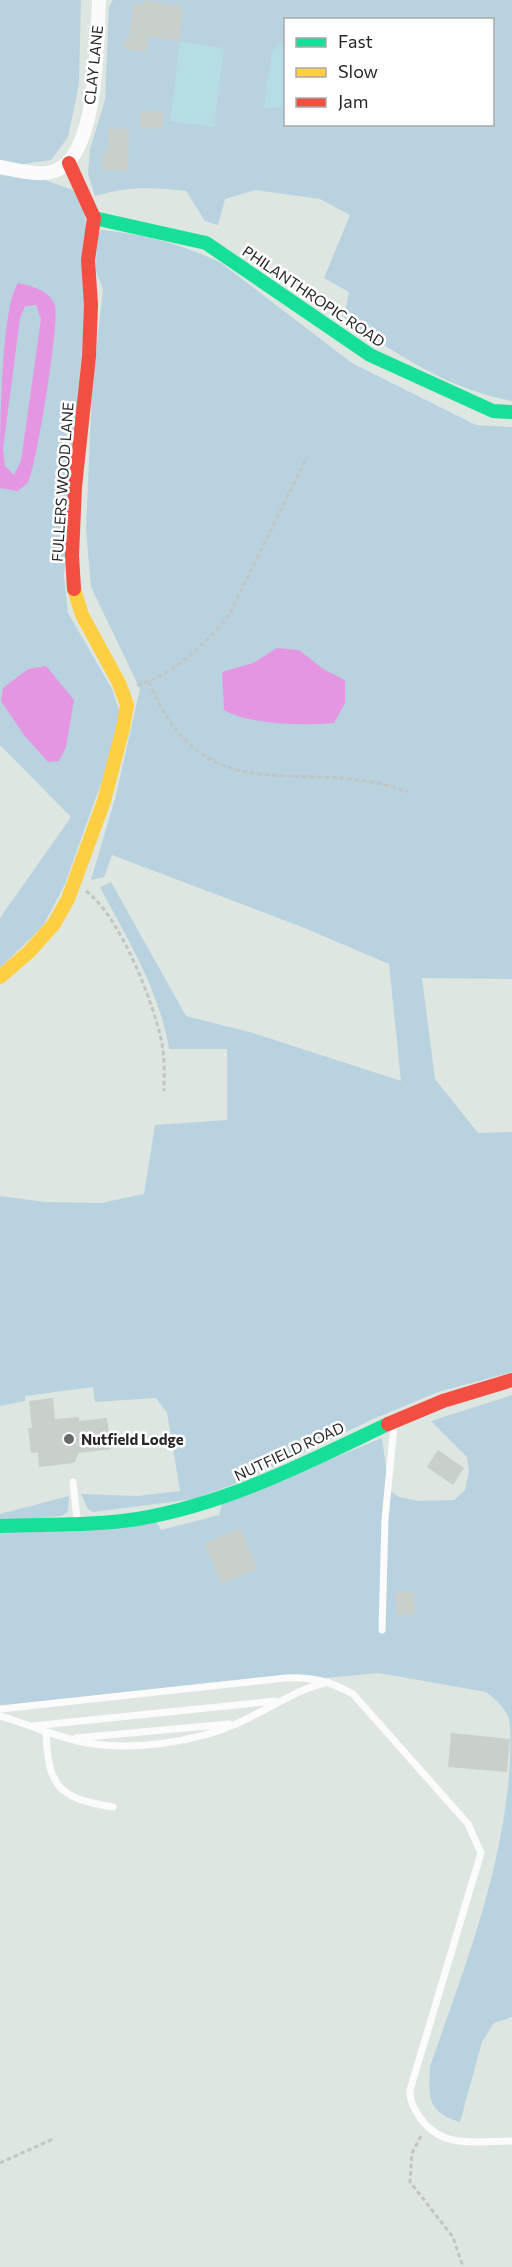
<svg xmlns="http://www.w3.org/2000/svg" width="512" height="2267" font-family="Commissioner,sans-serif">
<rect width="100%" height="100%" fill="#dee6e1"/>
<path fill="#b9d2df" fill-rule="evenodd" d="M0 0H81L79 84 68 137 51 160 16 165 0 161Z
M113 0H512V401C446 388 398 355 344 318L349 292 324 278 350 215 320 199 255 190 225 199 218 225 205 221 186 191C153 187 128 186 95 196L88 174 90 149 105 100 109 6ZM286 20H492V124H286Z
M0 175 39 178 73 190 83 207 87 228 84 323 64 577 68 613 112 689 120 713 111 755 65 884 43 926 0 968V918L71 817 0 745Z
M102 230C142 234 185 245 221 263L352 363 476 425 512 427V979L422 978 435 1079 478 1133 512 1132V1372L438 1392 373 1419 245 1480 194 1499 93 1512 88 1509 81 1494 137 1496 180 1491 167 1413 156 1398 95 1402 93 1387 25 1396V1401L0 1406V1196L45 1202 101 1203 144 1194 155 1125 227 1120V1049H169C160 991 127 939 100 887L111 882 186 1016 253 1033 401 1081 389 964 302 927 112 855 104 877 91 880 116 795 140 689 91 587 86 529 92 390 103 289 96 272 97 234Z
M512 1395V2017L494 2023 482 2042 460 2122C426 2111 429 2098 430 2066 465 1967 504 1867 510 1761 510 1747 512 1729 508 1716 503 1706 495 1699 486 1692L379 1673 0 1708V1526L152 1514 161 1530 219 1515 222 1504 382 1438 389 1490 399 1497 419 1501 454 1500 465 1490 469 1472 467 1457 431 1421Z
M69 1496 68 1512 61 1516 0 1522V1514Z"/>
<path fill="#b6dde3" d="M180 42 224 48 214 127 170 121Z
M278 43 285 46V107L264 108 272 52Z"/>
<path fill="#e496e2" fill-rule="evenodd" d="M18 283C32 286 50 290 55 306 60 320 36 469 28 482 26 485 21 488 18 491L0 488C0 447 0 308 18 283ZM36 305 41 319 21 461 14 475 5 466 3 449 20 318 25 306Z
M277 648 299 650 323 669 345 680V703L334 723C304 726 250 725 224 710L222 672 253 663Z
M46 666 74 700 66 747 59 761 48 762 24 735 1 701 3 688 28 669Z"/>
<path fill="#c9cfcb" d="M144 0 183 7 179 41 148 36 147 52 123 49 124 37 129 38 133 3 144 4Z
M141 110 163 112 162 129 139 127Z
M108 128 129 129 128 171 102 170 103 151H108Z
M53 1398 55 1419 79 1417V1421L107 1418 111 1449 79 1453 74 1463 39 1467 38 1452 31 1453 28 1428H32L29 1401Z
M438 1450 464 1468 453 1485 427 1467Z
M240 1528 258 1568 222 1584 204 1544Z
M396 1591 414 1592V1615L396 1614Z
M451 1733 510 1739 507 1772 448 1767Z"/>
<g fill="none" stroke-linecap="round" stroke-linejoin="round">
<path stroke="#c3c4c4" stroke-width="3" stroke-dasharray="4.5 3" stroke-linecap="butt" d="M149 682C207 821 303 752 408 792
M137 685C174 675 205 644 229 615L307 457
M86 891C120 916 154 1003 162 1044 165 1059 164 1076 164 1091
M421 2136 412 2153 410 2182 453 2237 463 2267
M0 2163 53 2139"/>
<path stroke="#fafbfa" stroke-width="7" d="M73 1482 77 1519
M382 1630 385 1519 394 1426
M0 1709 286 1678C312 1677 330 1681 353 1694L468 1824 481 1853 410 2090C410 2101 413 2107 419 2116 441 2150 476 2141 512 2141
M0 1716C29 1724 57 1738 88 1743 134 1751 194 1742 236 1724 268 1710 294 1690 328 1682
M32 1726 275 1701
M46 1732C48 1788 59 1798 113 1807
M76 1738 229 1724"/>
<path stroke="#fafbfa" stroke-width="14" d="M0 167C17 170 43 178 59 169 98 149 97 40 99 0"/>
<path stroke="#16e098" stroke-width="14" d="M94 218 206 243 370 355 493 411 512 412
M0 1526C45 1524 93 1526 137 1519 227 1504 306 1463 388 1424"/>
<path stroke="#ffcf43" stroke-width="14" d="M0 977 29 952 54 924 68 899 104 801 123 728 127 705 119 683 82 615 74 589"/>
<path stroke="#f24e42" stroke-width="14" d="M69 163 94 218 88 260 91 305 89 356 75 487 72 555 74 589
M388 1424 443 1401 512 1380"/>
</g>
<circle fill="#686a69" stroke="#fff" stroke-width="2" cx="69" cy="1439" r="6"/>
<g text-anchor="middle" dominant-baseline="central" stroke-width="5" stroke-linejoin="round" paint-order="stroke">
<g font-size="15" fill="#282828" stroke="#fff">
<text transform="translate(93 65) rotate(-84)">CLAY LANE</text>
<text transform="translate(314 296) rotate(34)">PHILANTHROPIC ROAD</text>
<text transform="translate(62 482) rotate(-86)">FULLERS WOOD LANE</text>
<text transform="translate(289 1451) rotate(-25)">NUTFIELD ROAD</text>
</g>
<g font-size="15" font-weight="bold" fill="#282828" stroke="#fff" text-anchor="start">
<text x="81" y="1439">Nutfield Lodge</text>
</g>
</g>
<rect x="284" y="18" width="210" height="108" fill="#ffffff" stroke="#a9a9a9" stroke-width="1.5"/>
<rect x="296" y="38" width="30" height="9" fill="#16e098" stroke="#a9a9a9" stroke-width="1.5"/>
<text x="338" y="48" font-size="18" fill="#282828">Fast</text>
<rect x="296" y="68" width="30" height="9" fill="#ffcf43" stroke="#a9a9a9" stroke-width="1.5"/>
<text x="338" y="78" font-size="18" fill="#282828">Slow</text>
<rect x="296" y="98" width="30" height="9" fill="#f24e42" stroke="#a9a9a9" stroke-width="1.5"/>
<text x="338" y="108" font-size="18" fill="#282828">Jam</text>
</svg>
